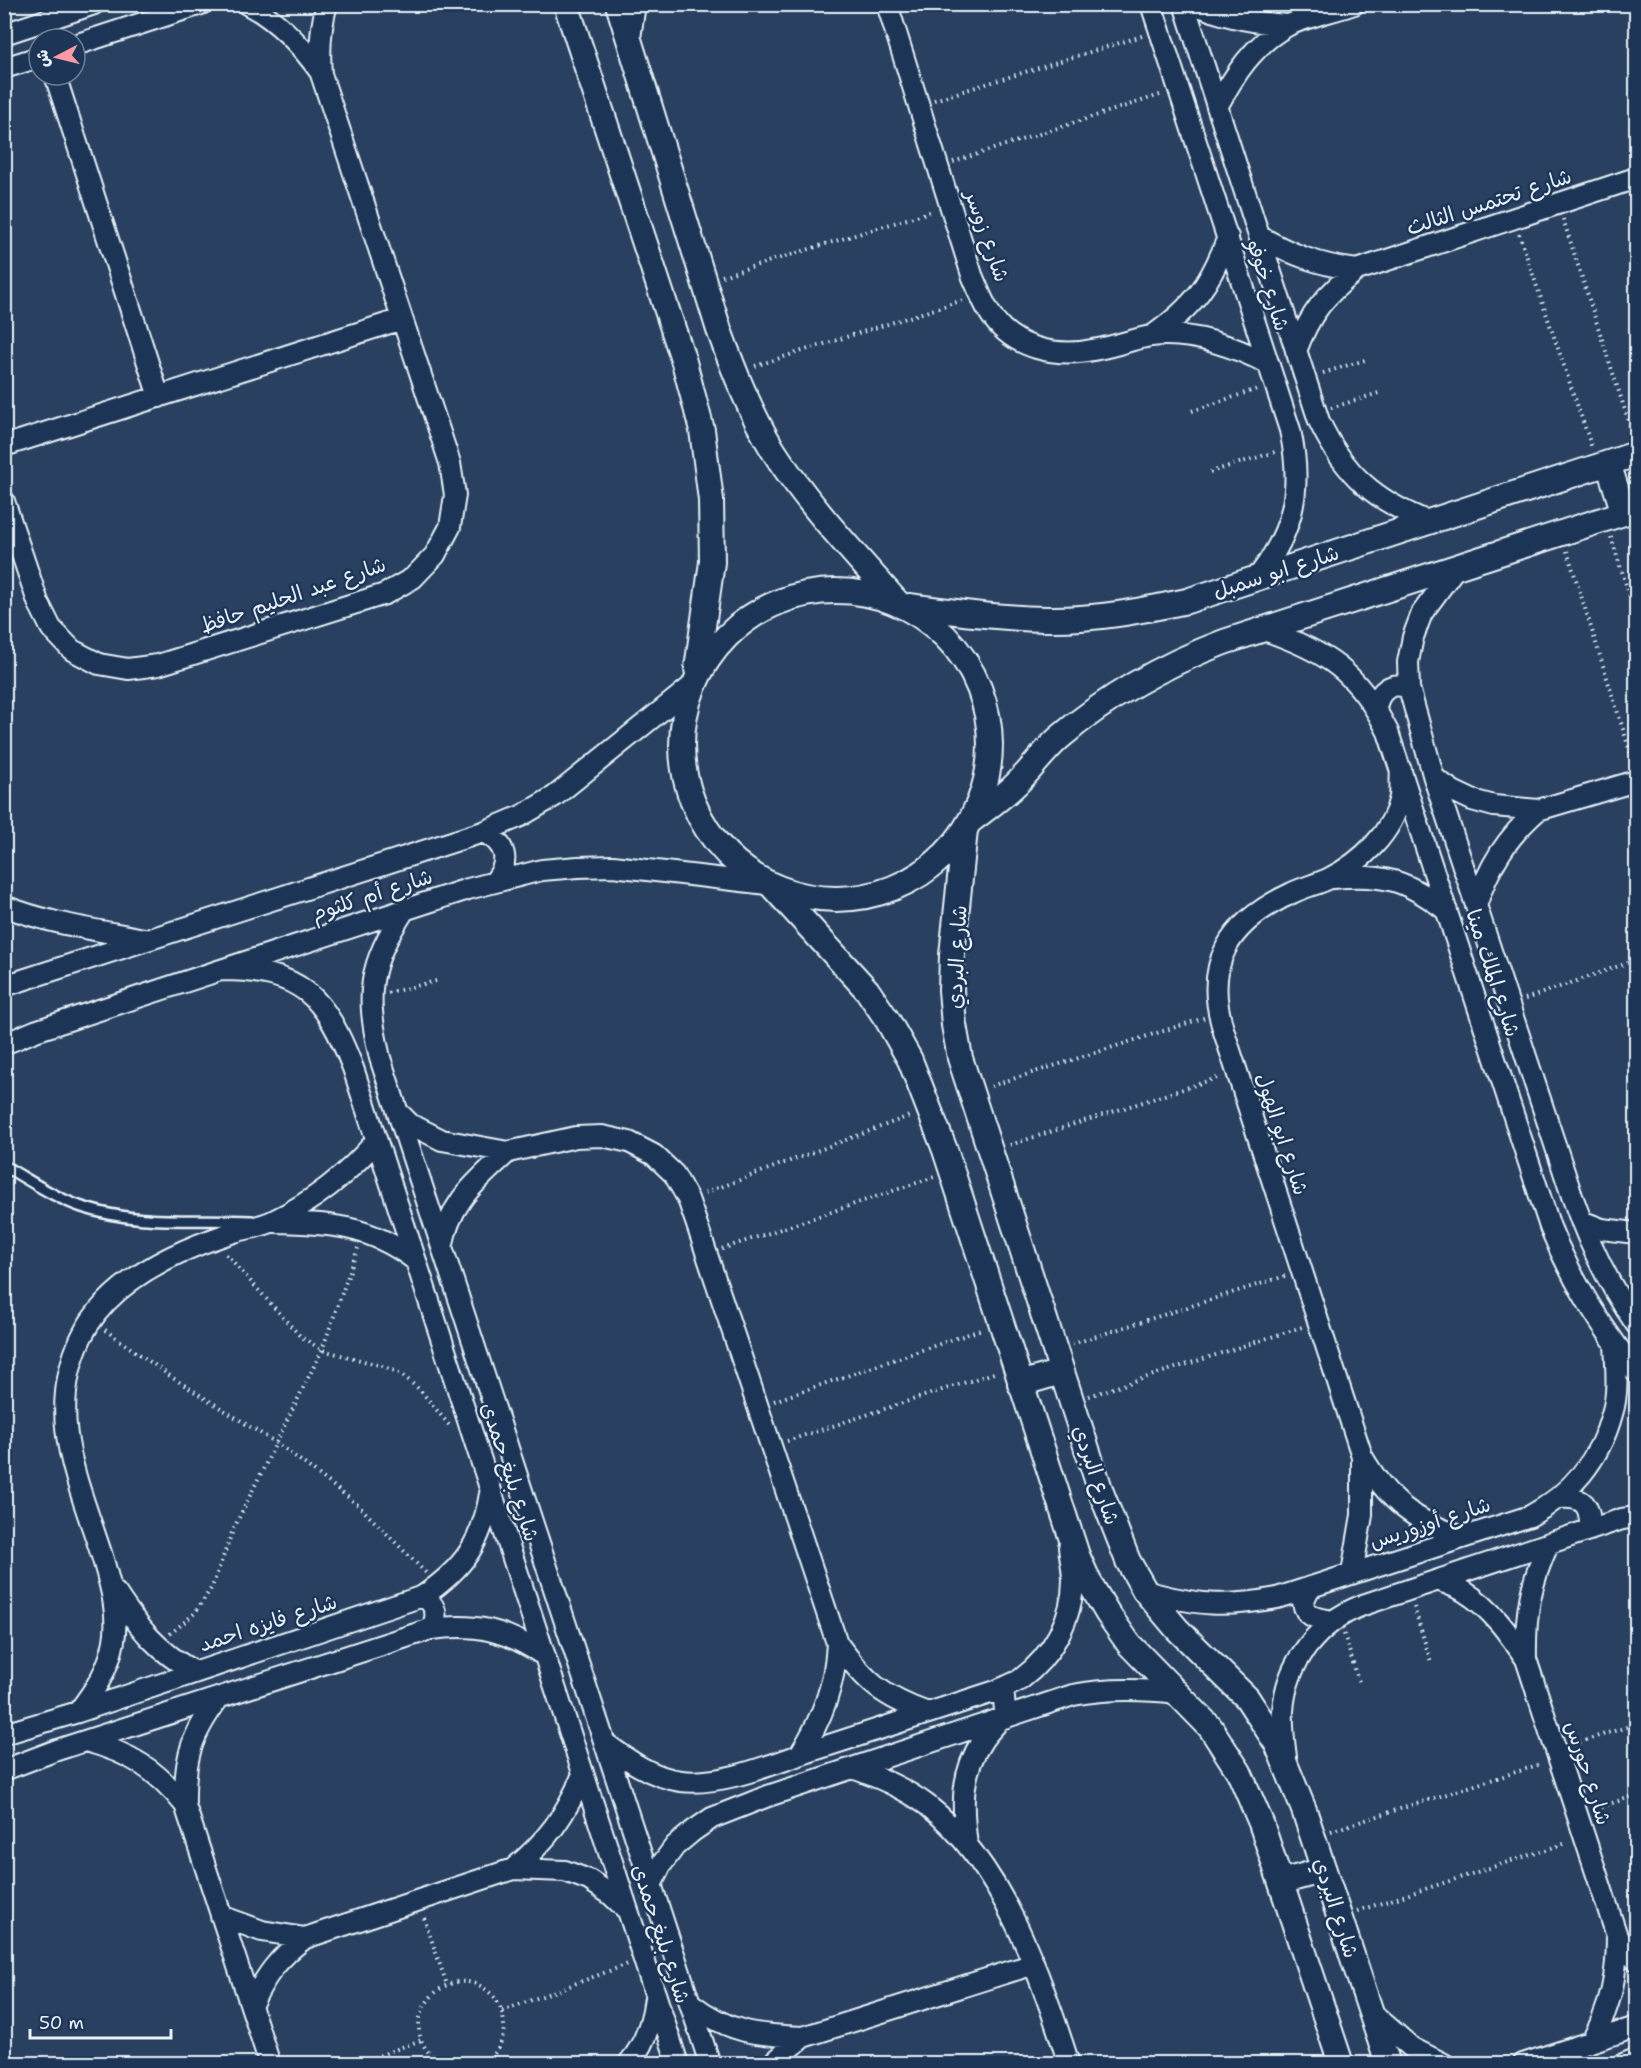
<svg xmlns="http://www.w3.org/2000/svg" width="1641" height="2068" font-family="'Shantell Sans','Playpen Sans Arabic',sans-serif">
<rect width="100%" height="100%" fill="#294061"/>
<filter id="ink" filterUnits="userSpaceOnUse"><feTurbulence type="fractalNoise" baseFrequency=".0167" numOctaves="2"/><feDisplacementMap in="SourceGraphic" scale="12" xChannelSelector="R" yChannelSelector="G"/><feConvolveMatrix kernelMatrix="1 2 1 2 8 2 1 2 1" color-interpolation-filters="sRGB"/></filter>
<g filter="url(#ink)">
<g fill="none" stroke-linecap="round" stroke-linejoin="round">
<defs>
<path id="service" d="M4 1166C29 1180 55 1198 82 1207 140 1226 193 1218 252 1221"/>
<path id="minor" d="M247 4C278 20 301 45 321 73
M887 4 972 275C977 287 982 300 989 312 1012 350 1058 358 1098 349 1116 346 1133 339 1151 336 1192 331 1233 346 1269 364
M1151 4 1290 430C1303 488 1294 530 1258 577
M1184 4 1319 421C1344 474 1375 501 1429 522
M1195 4C1225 18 1255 23 1288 25
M4 34 94 4
M630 38 635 4
M75 45 201 4
M4 68 39 57
M55 75 159 397
M1217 107C1234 75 1254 44 1287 26 1304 17 1335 11 1354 4
M1259 236C1292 255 1319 265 1357 270
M1152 336C1194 306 1210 285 1228 237
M1296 351C1310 313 1325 295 1357 270L1636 178
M4 446 402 319
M4 501 38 602 51 628 72 650 99 664 128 669 158 665 385 594 413 578 435 555 450 527 455 495 450 463 321 74C319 49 320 28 327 4
M1456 567 1422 613 1413 637 1408 662 1409 688 1434 778 1572 1196C1588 1242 1608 1284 1636 1324
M1264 630C1326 651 1358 672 1388 732L1550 1227C1573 1283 1600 1324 1636 1372
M1376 708C1379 690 1391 681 1409 688
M1401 770C1400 779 1401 789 1400 797 1393 833 1361 862 1330 878 1318 884 1304 887 1292 893 1229 922 1202 963 1224 1032L1362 1456C1388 1501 1414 1522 1464 1537
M1434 778 1453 791 1472 800 1494 806 1538 810 1636 781
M483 832C506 843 511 861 495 881
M1333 878C1383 873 1407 880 1447 911
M4 906C50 924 97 930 144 939
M1476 906C1488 867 1507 837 1538 810
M405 909C368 966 365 993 380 1058L710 2064
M221 970C302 970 325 996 353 1068L678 2064
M4 986 483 832 521 816 555 796 693 685
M4 1044 35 1031 468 889 542 870 578 867 613 866 767 884
M398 1112 410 1124 442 1140 508 1152 576 1137 602 1136 629 1142 654 1155 674 1174 688 1199 696 1222 837 1643C866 1682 882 1697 928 1713
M1581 1221 1602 1229 1636 1233
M274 1222C329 1223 369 1225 415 1260
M442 1248C450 1201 475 1183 508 1152
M1559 1498C1584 1496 1591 1505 1590 1530
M1352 1573 1362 1515V1459
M1438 1580C1447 1584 1457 1587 1465 1592 1491 1608 1509 1634 1526 1659L1617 1936C1617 1977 1611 2005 1592 2041
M1310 1587 1303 1602C1305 1618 1318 1618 1332 1621
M1145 1591C1196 1605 1224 1608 1277 1598L1530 1516C1571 1494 1600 1459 1612 1414 1619 1392 1616 1367 1615 1344
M116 1593C139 1628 158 1652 195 1672
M423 1596C436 1605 439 1615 431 1629
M1526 1659C1525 1615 1530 1583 1549 1543
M218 1699C191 1736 184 1758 185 1805L270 2064
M78 1712C95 1690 109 1669 114 1641 119 1612 110 1584 102 1556 78 1481 45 1415 81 1338 108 1281 177 1250 234 1232 247 1228 261 1227 273 1221 314 1201 347 1175 376 1141
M4 1734 78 1712 423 1596C464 1568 482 1542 490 1494
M86 1741C130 1753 156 1769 185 1805
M605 1743C628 1760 651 1777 681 1781 723 1786 774 1763 814 1750 874 1730 935 1711 996 1691 1004 1687 1014 1684 1021 1679 1052 1656 1073 1618 1073 1580 1073 1569 1070 1558 1069 1547
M800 1754C822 1719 835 1685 837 1643
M1286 1757C1284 1742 1282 1726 1283 1711 1286 1662 1319 1622 1363 1605L1622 1519 1636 1517
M853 1768C880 1778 904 1788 927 1805 1002 1863 1041 1976 1069 2064
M4 1770 57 1750 431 1629C477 1623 506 1630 545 1656
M967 1845C962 1808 960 1774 982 1741 988 1731 999 1723 1005 1712L1004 1698 996 1691
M513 1869C547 1841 566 1815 583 1774
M651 1885 661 1865 675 1846 693 1831 712 1818 768 1796 1073 1695C1108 1688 1141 1689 1177 1693
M221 1916 262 1931 305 1938
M1617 1936 1636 1960
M690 2003C729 2033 755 2035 803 2037L1034 1964
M251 2006C265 1976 278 1958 305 1938L513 1869 565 1871 589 1880 610 1894 627 1910
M1370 2011 1412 2048 1444 2064
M628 2064C645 2045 652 2022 655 1998
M772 2064 803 2037
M1523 2064 1636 2027
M1623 2064 1636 2059"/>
<path id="tertiary" d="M566 4 684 362 702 430 711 500 712 562 697 669
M618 4 719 330C734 371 750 412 773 450 808 505 854 553 897 602
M1608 463 1624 513
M682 745a154 154 0 1 1 308 0a154 154 0 1 1-308 0Z
M909 606C954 612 1000 618 1046 619 1094 620 1140 611 1187 601L1636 454
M973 819C986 809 1000 799 1012 788 1029 773 1042 753 1059 738 1109 695 1163 665 1224 642L1636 509
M965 830 952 955 951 990 954 1025 960 1058 1101 1492 1128 1561 1145 1591 1177 1629 1247 1698 1277 1744 1304 1810 1388 2064
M772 886 867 990 888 1021 910 1060 945 1150 1077 1555 1089 1582 1108 1614 1129 1644 1210 1727 1239 1772 1261 1823 1341 2064
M1020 1384 1061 1372
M1281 1882 1324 1870"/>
</defs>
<use href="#service" stroke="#e8f1f8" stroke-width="14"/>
<use href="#minor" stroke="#e8f1f8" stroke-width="24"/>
<use href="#tertiary" stroke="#e8f1f8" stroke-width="28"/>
<path stroke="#e8f1f8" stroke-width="4" stroke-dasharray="1.5 4.5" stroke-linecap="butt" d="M934 100 1142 36
M953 162 1163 94
M1563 219 1633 435
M1519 234 1592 448
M722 276 933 211
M755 366 963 300
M1323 373 1368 359
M1331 408 1382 392
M1192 411 1257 389
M1210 472 1275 452
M1611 537 1636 616
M1567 551 1634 764
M388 993 440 980
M1525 999 1636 960
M991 1086 1204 1018
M1010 1145 1220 1077
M705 1193 912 1115
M722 1249 934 1177
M226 1254 300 1336 322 1350 379 1365 400 1373 420 1390 449 1425
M105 1330 173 1378 284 1448 358 1505 426 1573
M1072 1344 1285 1276
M1089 1396 1302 1327
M774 1401 983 1329
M787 1441 997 1372
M1414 1607 1431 1662
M170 1634 195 1613 212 1587 233 1530 322 1350 358 1248
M1344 1634 1359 1682
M1574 1744 1636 1724
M1595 1809 1636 1795
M1331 1831 1541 1764
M1357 1911 1567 1843
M424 1918 447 1985
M502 2011 628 1964
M357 2064 421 2040
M442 2064C383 2026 451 1950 493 1996 500 2004 504 2015 504 2026 504 2041 496 2056 482 2064"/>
<use href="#service" stroke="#1d3557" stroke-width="9"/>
<use href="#minor" stroke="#1d3557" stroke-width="20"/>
<use href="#tertiary" stroke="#1d3557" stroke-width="24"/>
</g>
</g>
<g text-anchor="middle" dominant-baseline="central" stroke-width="5" stroke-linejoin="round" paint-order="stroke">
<g font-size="21" fill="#e8f1f8" stroke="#1d3557">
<text transform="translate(1489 202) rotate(-18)">شارع تحتمس الثالث</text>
<text transform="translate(987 236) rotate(71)">شارع زوسر</text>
<text transform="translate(1268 285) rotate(72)">شارع خوفو</text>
<text transform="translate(1276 572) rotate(-18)">شارع ابو سمبل</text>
<text transform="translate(293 595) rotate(-19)">شارع عبد الحليم حافظ</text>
<text transform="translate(372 895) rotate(-18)">شارع أم كلثوم</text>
<text transform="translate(957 957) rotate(-87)">شارع البردي</text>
<text transform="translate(1493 973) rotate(72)">شارع الملك مينا</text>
<text transform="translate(1282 1134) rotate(72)">شارع ابو الهول</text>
<text transform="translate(510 1472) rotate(72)">شارع بليغ حمدى</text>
<text transform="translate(1096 1475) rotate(71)">شارع البردي</text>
<text transform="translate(1430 1523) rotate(-18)">شارع أوزوريس</text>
<text transform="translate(268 1623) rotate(-18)">شارع فايزه احمد</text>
<text transform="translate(1588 1773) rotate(72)">شارع حورس</text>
<text transform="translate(1336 1908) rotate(72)">شارع البردي</text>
<text transform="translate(661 1934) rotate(72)">شارع بليغ حمدى</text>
</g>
</g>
<rect width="1641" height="2068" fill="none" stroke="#1d3557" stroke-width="24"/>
<rect x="12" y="12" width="1617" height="2044" fill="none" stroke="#e8f1f8" stroke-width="2" filter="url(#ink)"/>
<g transform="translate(57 57) rotate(263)"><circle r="28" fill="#1d3557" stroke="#6e8097" stroke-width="1.5"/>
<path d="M0-4.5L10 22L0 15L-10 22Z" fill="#ff9aa2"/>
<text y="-9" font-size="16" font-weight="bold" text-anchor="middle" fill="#e8f1f8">ش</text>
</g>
<path d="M30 2029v9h141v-9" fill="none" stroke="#e8f1f8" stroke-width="3"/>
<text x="39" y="2029" font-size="18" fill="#e8f1f8" stroke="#1d3557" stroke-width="4.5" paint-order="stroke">50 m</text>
</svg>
